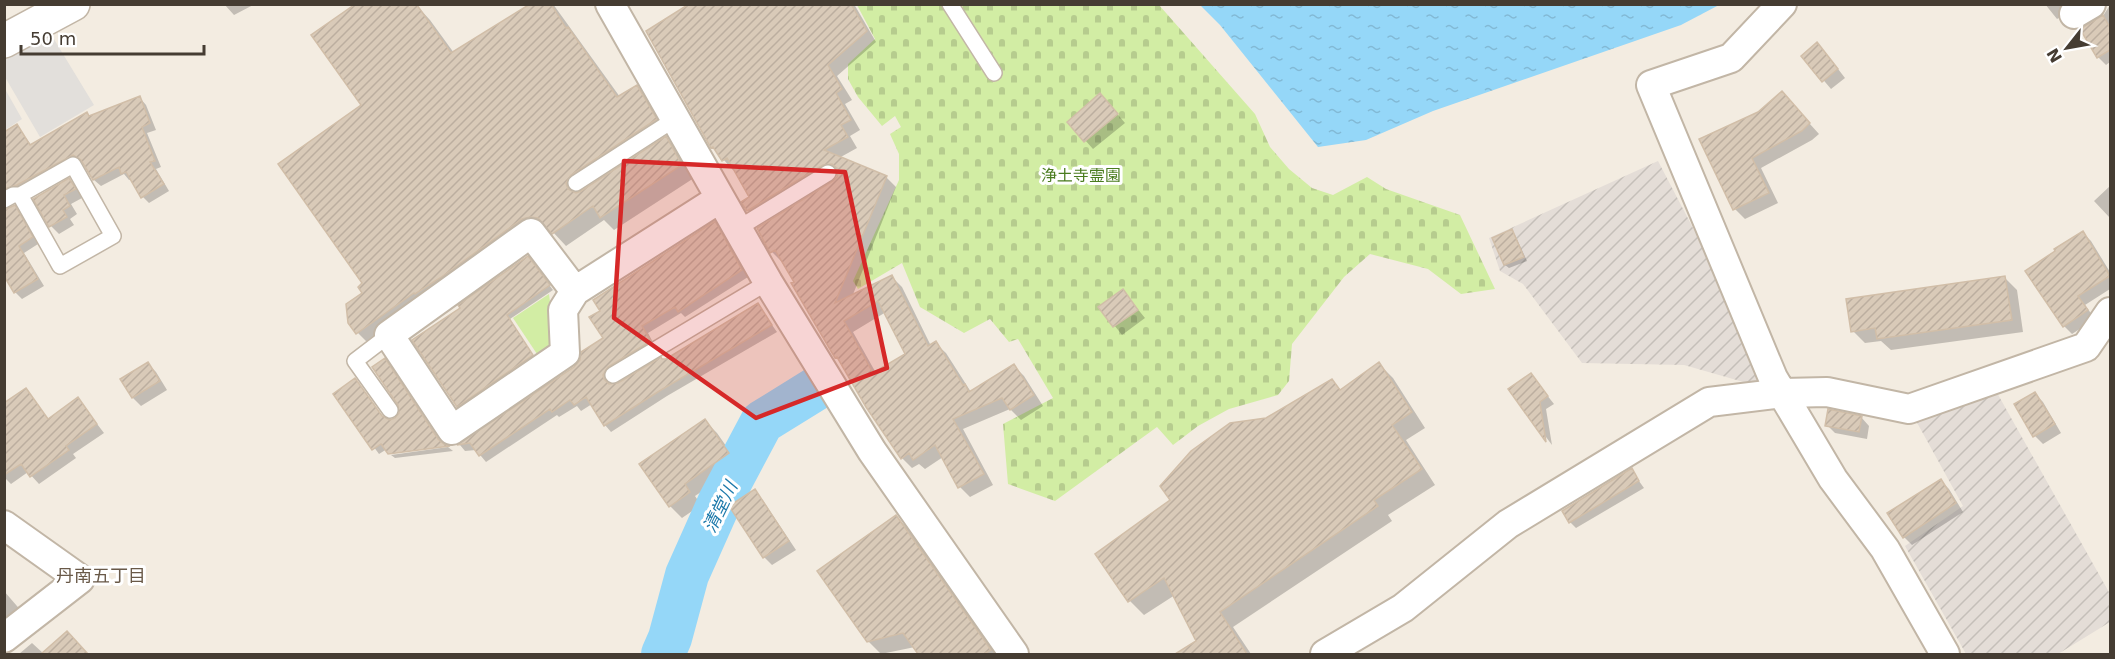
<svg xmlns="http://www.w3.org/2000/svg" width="2115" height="659" font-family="'DejaVu Sans','Noto Sans JP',sans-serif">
<defs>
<pattern id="industrial-furrows" width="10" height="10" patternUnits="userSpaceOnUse" patternTransform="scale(1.5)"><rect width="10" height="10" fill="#e4ddd7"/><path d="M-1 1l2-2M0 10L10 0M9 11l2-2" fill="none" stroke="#c5bfb9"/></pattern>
<pattern id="cemetery-stones" width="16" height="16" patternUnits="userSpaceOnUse" patternTransform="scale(1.5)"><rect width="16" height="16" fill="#d2eda4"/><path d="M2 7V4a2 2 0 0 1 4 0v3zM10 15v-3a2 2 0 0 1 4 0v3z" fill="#b6cc8e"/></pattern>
<pattern id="water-ripples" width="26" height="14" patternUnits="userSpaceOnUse" patternTransform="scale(1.5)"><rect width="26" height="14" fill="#95d7f8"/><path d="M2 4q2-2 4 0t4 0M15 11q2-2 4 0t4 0" fill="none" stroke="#82b9d5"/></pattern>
<pattern id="building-hatch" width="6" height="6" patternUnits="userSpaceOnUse" patternTransform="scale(1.5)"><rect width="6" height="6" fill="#d9cab8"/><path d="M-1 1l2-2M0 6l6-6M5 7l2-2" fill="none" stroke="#bcae9f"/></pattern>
</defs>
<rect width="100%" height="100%" fill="#f3ece1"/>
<path fill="url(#industrial-furrows)" d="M1658 161 1740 318 1761 387 1684 365 1582 363 1523 284 1500 271 1489 238Z
M1996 391 2110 594V622L2058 654H1966L1905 546 1963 506 1915 419Z"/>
<path fill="url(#cemetery-stones)" d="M857 5H1159L1255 114 1270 147 1289 169 1312 188 1333 195 1367 177 1386 189 1460 215 1495 289 1461 294 1428 269 1370 254 1344 277 1292 344 1289 381 1278 395 1229 409 1198 426 1173 445 1157 427 1055 501 1008 484 1003 424 1053 398 1018 339 1009 342 990 319 964 333 920 307 902 263 858 289 853 281 899 180V154L890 134 901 127 895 116 882 126 858 97 848 79V64L875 39Z"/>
<path fill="#d2eda4" d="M549 294 554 334 550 345 537 354 513 318Z"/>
<path fill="#e2dfdb" d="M49 31 94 105 40 137 5 77 4 58Z
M5 89 22 119 5 130H4Z"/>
<path fill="url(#water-ripples)" d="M1200 5H1719L1681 25 1433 111 1366 140 1318 147 1220 25Z"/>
<path fill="#0003" fill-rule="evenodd" d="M224 4H255L234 15Z
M357 4H406L411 12 418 7 430 20 454 53 533 4H553L620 97 637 87 649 99 668 132 583 187 579 194 666 138 679 151 694 178 614 230 604 220 566 246 551 230 543 229 370 345 358 333 364 293 363 106 313 35Z
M692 4H854L876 42 837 76 852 100 845 104 860 130 850 136 857 148 839 158 886 177 896 187 852 297 892 277 902 287 931 346 935 343 946 353 971 392 1014 366 1024 376 1043 406 1021 420 1010 409 963 429 993 485 970 497 960 487 943 457 925 469 919 464 912 468 902 458 842 363 837 357 793 284 796 282 784 261 782 262 772 252 838 178V174H834L758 221 748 211 743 202 752 197 735 169 733 170 712 147ZM886 312 907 355 876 373 853 332Z
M2045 4H2076L2077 6 2057 19Z
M2110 5V62L2106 65 2098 57 2101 19Z
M1825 52 1845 78 1831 89 1803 56Z
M140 98 146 105 156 130 147 133 161 167 156 169 169 191 149 203 143 197 132 179 129 180 124 174 101 186 94 180 85 164 80 161 24 191 4 200V134L17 126 32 146 90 117Z
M1108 103 1125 123 1093 149 1069 122Z
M1791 103 1819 134 1812 140 1761 168 1778 203 1745 219 1735 209 1701 140Z
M69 180 77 188 82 198 71 204 77 214 70 219 74 225 59 234 51 226 35 199Z
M2110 186V218L2094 201Z
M14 207 21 214 38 244 24 253 44 286 22 299 15 292 4 274Z
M714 223 721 230 748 277 685 317 681 313 648 333 656 348 614 373 609 382 610 385H618L667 360 758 305 777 332 667 396 611 432 605 425 592 404 581 411 577 406 559 417 557 415 486 462 476 450 465 451 460 445 575 368Z
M1512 231 1515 235 1527 261 1509 268 1505 265 1494 239Z
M2083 233 2091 241 2110 272V289L2085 305 2095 319 2072 334 2064 326Z
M531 261 553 290 510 319 535 359 461 410 458 406Z
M2005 278 2017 290 2023 332 1891 350 1881 341 1865 343 1853 331Z
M1123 291 1145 318 1122 335 1100 307Z
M148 364 156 372 167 390 141 406 133 398 122 379Z
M1379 364 1393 378 1425 428 1406 440 1435 485 1388 515 1392 521 1233 627 1251 654H1200L1193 644 1198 641 1175 595 1144 615 1130 601 1172 500 1266 419 1332 381 1342 391Z
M390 366 443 445 387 449 379 454 335 394 355 380 384 418 390 421 396 420 401 414Z
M1531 375 1554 404 1546 409 1552 445 1510 389Z
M26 390 49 420 78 399 104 433 73 454 76 458 39 484 28 472 11 484 4 477V412Z
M2035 394 2043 402 2061 433 2043 444 2035 436Z
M1861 417 1869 426 1867 439 1835 433 1827 425Z
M705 421 717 433 740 466 695 496 701 505 682 518 670 506Z
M448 447 453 451 395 458 391 455Z
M1631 470 1644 488 1576 528 1570 522Z
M1941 481 1949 489 1963 512 1912 545 1904 537Z
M754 491 762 499 796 550 772 565 764 557 731 506Z
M896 516 909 530 997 654H921L915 647 881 654 868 641Z
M4 591 23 613 4 629Z
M67 633 87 654H19L32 643 44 654Z"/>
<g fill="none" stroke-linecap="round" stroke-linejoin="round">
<path stroke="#95d7f8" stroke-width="44" d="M663 654 670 638 687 575 720 501 762 422 817 388"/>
</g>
<path fill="url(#building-hatch)" stroke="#d1bea8" stroke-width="1.5" fill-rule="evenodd" d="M530 4H551L566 28 568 27 617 97 637 85 657 119 571 175 566 183 568 189 576 193 581 191 666 136 682 165 600 218 593 206 552 234 538 218 530 217 522 219 440 278 415 294 414 293 356 334 348 323 346 304 362 293 358 287 362 283 278 164 361 105 311 35 354 5H417L451 53Z
M689 4H851L867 31 828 65 842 89 836 93 851 120 841 125 848 137 824 150 887 176 835 303 892 275 928 346 936 341 963 385 965 384 969 392 1014 364 1034 395 1010 410 1002 398 953 419 984 474 958 488 935 445 913 460 909 453 901 459 866 407 837 357 835 358 791 283 794 282 775 250 770 253 757 228 833 181 837 177V168L832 164 823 165 747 211 741 202 749 197 727 158 722 161 713 147 711 148 646 31ZM878 301 905 354 873 373 844 321Z
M2103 15 2110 28V50L2097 58 2080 29Z
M1817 42 1838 69 1822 82 1801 56Z
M1782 91 1810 123 1802 131 1752 158 1769 193 1733 210 1699 139 1758 112Z
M1100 93 1118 114 1084 142 1067 122Z
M140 96 150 123 142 127 155 161 150 162 164 184 141 198 126 172 121 174 119 167 93 180 81 160 73 155 17 185 4 189V132L17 124 30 145 87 112 89 116Z
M69 178 76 189 64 195 70 206 63 210 67 217 49 227 33 199Z
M15 205 33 237 19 246 38 279 14 293 4 276V210Z
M715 221 742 270 678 312 675 307 642 326 651 341 608 367 603 375 604 379 609 384 618 383 661 357 662 359H666L758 303 772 325 661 390 604 426 586 397 574 405 570 400 552 412 550 409 479 456 470 443 457 445 574 367 580 360 581 352 603 338 589 317 600 311 593 300Z
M1512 229 1524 257 1504 265 1492 238Z
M2083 231 2110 276 2078 296 2088 310 2063 327 2025 271 2055 251 2054 249Z
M528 256 550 285 507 315 533 355 457 407 412 340 460 308 458 305Z
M2005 276 2012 320 1877 339 1875 328 1851 332 1846 299Z
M1123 289 1138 310 1113 327 1098 307Z
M385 358 438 439 444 444 450 446 388 454 381 444 372 450 333 394 355 378 382 416 390 420 395 418 399 413 398 405 372 367Z
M148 362 160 381 132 398 120 379Z
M1379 362 1412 412 1392 425 1422 469 1374 500 1378 506 1220 612 1247 654H1175L1196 641 1164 578 1128 602 1095 554 1170 500 1160 486 1191 451 1230 423 1266 418 1332 379 1340 390Z
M1531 373 1548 396 1540 402 1546 442 1508 389Z
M26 388 48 419 78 397 97 424 66 446 69 450 30 477 21 464 4 475V403Z
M2035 392 2055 424 2033 437 2014 404Z
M1828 409 1862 416 1859 432 1825 426Z
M705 419 729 453 685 484 690 492 669 507 639 464Z
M1632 468 1639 481 1569 523 1562 511Z
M1941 479 1956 503 1903 538 1887 513Z
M755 489 789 541 763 558 729 506Z
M896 515 991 650 984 654H918L903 633 867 642 817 571Z
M67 631 88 654H41Z"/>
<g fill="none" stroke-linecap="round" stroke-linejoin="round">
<defs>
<path id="service" d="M950 4 994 73
M73 165 113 236 60 266 20 195Z
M576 183 675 119
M4 200 13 195H20
M737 229 828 173
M389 335 355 361 390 410
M613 375 768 282"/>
<path id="minor" d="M610 4 768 282 872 451 1014 654
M1782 4 1731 58 1651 85 1773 378 1833 479 1885 549 1945 654
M2074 14 2091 4
M575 291 531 233 389 335 452 430 565 353 563 310 575 291 719 199
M4 525 80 579 4 638
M1325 654 1403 608 1508 524 1709 402 1783 393 1827 392 1909 409 2086 347 2110 312"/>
<path id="tertiary" d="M4 41 73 4"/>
</defs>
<use href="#service" stroke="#c2b6a6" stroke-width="18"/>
<use href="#minor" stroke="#c2b6a6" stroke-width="32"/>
<use href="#tertiary" stroke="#c2b6a6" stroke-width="36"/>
<use href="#service" stroke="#fff" stroke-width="15"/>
<use href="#minor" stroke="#fff" stroke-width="28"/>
<use href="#tertiary" stroke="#fff" stroke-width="33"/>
</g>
<path fill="#d62828" fill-opacity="0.2" stroke="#d62828" stroke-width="4.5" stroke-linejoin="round" d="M624 161 845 172 887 368 756 418 614 318Z"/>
<g text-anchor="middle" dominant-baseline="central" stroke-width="6" stroke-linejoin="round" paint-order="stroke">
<g font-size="16" fill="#4a7c1f" stroke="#fff">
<text x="1081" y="175">浄土寺霊園</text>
</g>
<g font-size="18" font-style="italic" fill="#1e7aab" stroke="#fff">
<text transform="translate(720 507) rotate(-64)">清堂川</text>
</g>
<g font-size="18" fill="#695948" stroke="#fff">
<text x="101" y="575">丹南五丁目</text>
</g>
</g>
<rect width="2115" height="659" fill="none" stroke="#453c32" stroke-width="12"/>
<g transform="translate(2067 48) rotate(239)" stroke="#ffffff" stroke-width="4.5" paint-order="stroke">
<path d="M0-4.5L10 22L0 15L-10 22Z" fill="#453c32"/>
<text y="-9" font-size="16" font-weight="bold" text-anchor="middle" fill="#453c32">N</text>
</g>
<path d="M21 45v9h183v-9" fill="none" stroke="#453c32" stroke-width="3"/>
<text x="30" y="45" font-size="18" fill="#453c32" stroke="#ffffff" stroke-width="4.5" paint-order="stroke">50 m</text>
</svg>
